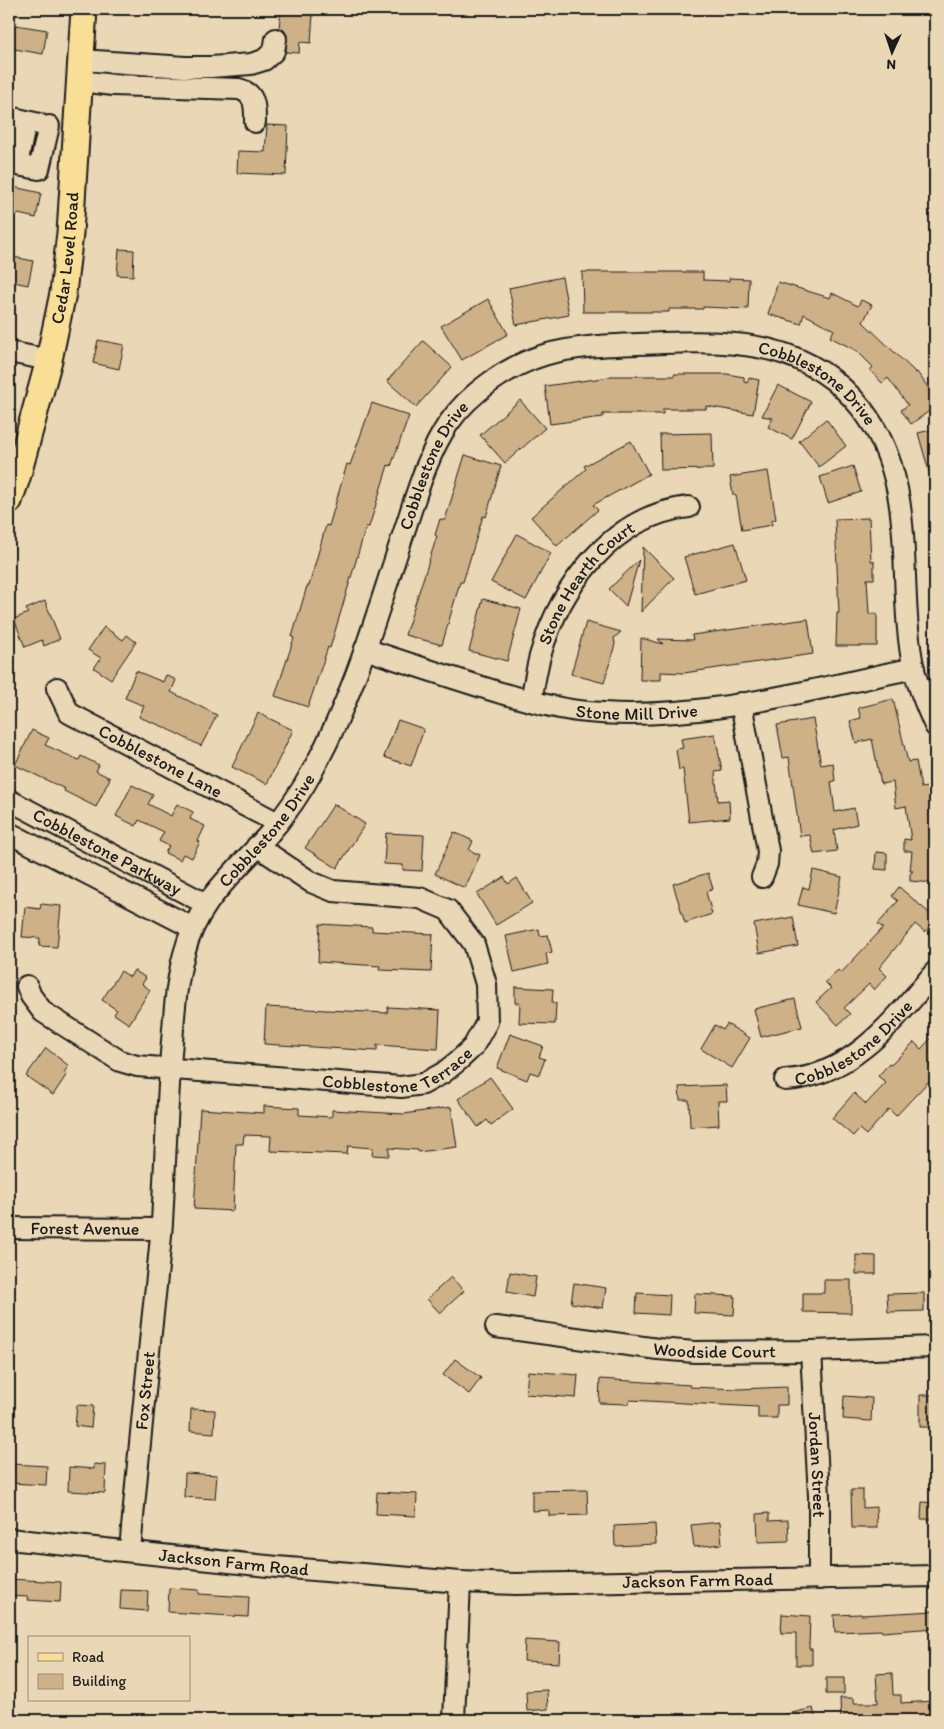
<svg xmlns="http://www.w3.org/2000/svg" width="944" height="1729" font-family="Itim,sans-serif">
<rect width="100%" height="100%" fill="#ead7b5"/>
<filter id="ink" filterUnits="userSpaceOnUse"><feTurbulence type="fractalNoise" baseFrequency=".02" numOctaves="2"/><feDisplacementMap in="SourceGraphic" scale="10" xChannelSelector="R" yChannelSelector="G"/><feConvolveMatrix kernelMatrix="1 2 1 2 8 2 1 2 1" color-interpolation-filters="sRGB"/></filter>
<g filter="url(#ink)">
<path fill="#cfb188" stroke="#1c1c1c" d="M281 9H296V12L313 13 311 43 300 42 299 53 286 52 287 35 284 30 279 28Z
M9 24 47 30 43 54 9 48Z
M267 125 288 126 286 175 237 173 238 151 265 152Z
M9 186 41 193 36 218 9 212Z
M119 249 134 250 133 276 117 275Z
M9 256 33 261 28 285 9 281Z
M582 272H703V280L729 281V278L749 279 748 309 703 307V309H669V312H583Z
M562 277 569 315 516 325 509 288Z
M778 282 830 298 832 293 858 306 861 300 872 305 863 322 916 373 917 372 935 397V407L911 424 901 410 908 405 888 378 882 383 870 370 873 367 857 351 830 337 834 330 804 314 801 324 768 314Z
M488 299 508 334 462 360 441 326Z
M98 340 124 345 119 369 93 363Z
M423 341 452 367 416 407 387 381Z
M674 374H727L744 377V382L747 383 749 378 759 380 753 414 706 406V409H663V414H603V417L550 424 545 386 610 377V376H674Z
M778 385 811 402 792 439 768 427 773 418 762 416Z
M520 400 545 428 505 463 480 435Z
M372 403 409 416 391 466 388 465 369 527H366L330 648 328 647 308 707 275 696 294 638 292 637 307 586H309L326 525 329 526 347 464 350 465Z
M826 419 846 446 819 467 799 441Z
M935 429V481L932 482 918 433Z
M712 433 713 469 661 470 660 434Z
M631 441 649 474 593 505 598 510 557 546 531 517 586 469 584 466Z
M465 455 501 466 486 517 483 516 463 582H460L442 645 405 635 437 536 435 535 440 519 445 520Z
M853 466 861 492 828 503 820 477Z
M768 471 776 519 771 521 772 525 742 530 736 495H733L730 477Z
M869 518 871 561H874V579H867L869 614H877V646H836L837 613H839L835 519Z
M517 534 551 553 526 600 491 582Z
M735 543 746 580 695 594 684 557Z
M643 547 674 578 641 612Z
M639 560 626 606 609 589Z
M483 599 521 609 507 661 469 651Z
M45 601 60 639 44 646 42 640 25 647 14 619 28 613 26 609Z
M808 619 813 654 684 673 661 672V680H640L641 638 663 644 658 639 693 640 692 635Z
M586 622 621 632 614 638 615 644 604 683 571 674Z
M104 627 123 640 127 635 136 642 111 679 94 668 101 658 88 650Z
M136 671 163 682 166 675 176 680 171 692 217 715 201 746 164 727 139 717 144 706 125 698Z
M893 699 908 762 916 761 921 788 934 786 935 802 930 803 935 840V883L910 881V874L913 871H910L912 851H904V839L911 840 906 806 896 808 893 782 881 784 872 739 856 743 850 721 861 718 858 708Z
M258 713 293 730 267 784 232 767Z
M813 719 821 765 833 763 835 781 831 782 835 812 854 808 857 824 834 830 837 851 814 854 810 835 800 836 789 757 783 758 777 725Z
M398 720 424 729 411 766 384 757Z
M32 730 49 738 45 745 79 760 81 756 99 765 96 771 110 778 96 807 64 791 65 789 15 765Z
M715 734 722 771 715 772 718 801 729 800 730 818 689 822 683 769 679 770 676 749 683 748 681 739Z
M132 785 153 795 148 804 171 816 177 804 193 812 190 819 205 826 198 841 200 842 192 858 183 854 180 860 165 853 169 846 159 841 164 832 139 820 136 826 116 816Z
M334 804 365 824 337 868 305 848Z
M454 832 473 841 469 850 480 855 465 888 435 874Z
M386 833 424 835 422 871 403 870V865L384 864Z
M876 852 887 853V870L875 869Z
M813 870 842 877 834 913 798 905 803 887 809 889Z
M708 873 713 889 706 892 712 914 685 923 673 884Z
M504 877 508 884 517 878 532 903 496 925 477 894Z
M899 887 935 918V919L925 932 915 924 879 968 887 976 874 990 869 984 844 1008 850 1014 838 1025 816 1002 831 988 825 982 838 970 841 973 883 928 878 924 898 901 892 896Z
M41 904 61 906 57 947 39 946 40 938 22 937 25 907 40 909Z
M793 917 798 946 759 953 754 924Z
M320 924 372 927V931L433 934 431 972 379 970 380 966 318 962Z
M539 929 540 936 548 935 552 952 546 954 548 964 514 972 506 936Z
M134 970 146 978 142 984 150 990 129 1024 114 1014 117 1010 102 1000 121 971 130 977Z
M515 987 553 989 552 1003H556L555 1024 519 1023 520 1003H515Z
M795 999 802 1027 761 1037 754 1009Z
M266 1007 387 1013 388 1007 440 1010 438 1049 377 1045V1051L264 1044Z
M727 1024 750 1038 732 1068 701 1049 715 1025 723 1030Z
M510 1034 543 1046 539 1057 545 1059 539 1075 530 1072 527 1080 497 1068Z
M935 1034V1087L929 1081 896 1116 889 1109 866 1135 859 1129 853 1136 832 1118 854 1093 866 1104 886 1083 878 1076 889 1064 891 1065 914 1042 921 1049Z
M46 1048 69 1066 64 1072 67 1074 53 1095 26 1076Z
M490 1077 513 1109 491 1125 487 1120 478 1127 458 1099Z
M726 1085 727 1101H718L719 1125 690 1127 689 1100H680L679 1087Z
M264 1106 299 1108V1115L332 1117V1110L404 1114 451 1107 457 1147 418 1152V1150L389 1148V1156L372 1155 373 1148 348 1146 347 1154 270 1151 271 1136 244 1135 243 1144H236L233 1211 194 1209 200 1109 264 1113Z
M856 1255 876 1256V1274H856Z
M510 1272 536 1277 533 1297 507 1292Z
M451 1277 464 1291 440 1313 427 1299Z
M824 1280H851V1313L803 1312V1293H824Z
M574 1283 606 1288 603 1308 571 1303Z
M637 1293 670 1295 669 1315 636 1313Z
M924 1293V1311L888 1312 887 1294Z
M695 1294 735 1296 734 1315 694 1313Z
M455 1359 481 1378 469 1394 443 1375Z
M528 1371 578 1375 576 1398 526 1394Z
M600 1379 690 1385V1387L739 1389 787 1387V1405H777V1418H758V1407L629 1400V1404L599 1403Z
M920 1395H935V1418H933V1427H920Z
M844 1396 872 1398 871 1421 843 1419Z
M77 1405 93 1406 91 1428 75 1426Z
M191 1409 215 1410 214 1433 190 1431Z
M12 1464 47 1466 46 1485 11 1483Z
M94 1464 106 1465 105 1493 68 1491 69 1467 94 1469Z
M185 1473 217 1475 215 1499 184 1497Z
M587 1490 588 1515 549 1516V1510L532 1511V1491Z
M851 1490H863V1508L876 1507 877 1528H852Z
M377 1492 417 1494 416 1516 376 1514Z
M922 1502 935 1503V1519H921Z
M769 1513V1521L788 1520 789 1541 758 1542 757 1514Z
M720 1522 722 1544 694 1547 691 1525Z
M655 1524 656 1544 615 1546 614 1526Z
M9 1579 61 1582 60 1602 27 1600 28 1597 9 1596Z
M169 1588 199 1590V1594L249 1597 248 1617 168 1612Z
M121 1590 148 1591 147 1611 120 1609Z
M935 1611V1628L882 1632 881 1630 835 1632 834 1615 861 1614V1615Z
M782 1614 810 1616 809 1649H812V1665H796V1633H781Z
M525 1640 560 1642 559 1663 524 1661Z
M892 1673 893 1695H901V1703L935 1701V1718L894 1720H841L840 1698H854V1703H878L876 1674Z
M826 1678H844V1694H826Z
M547 1690 548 1709 527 1711 526 1691Z
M813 1708 816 1720H780L779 1716Z"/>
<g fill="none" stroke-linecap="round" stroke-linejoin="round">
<defs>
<g id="minor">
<path d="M81 60 185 67H211L251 64 264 60 274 51 276 39"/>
<path d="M80 81 113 85 239 89C256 94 255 107 255 122"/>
<path d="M9 117 39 124"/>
<path d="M26 121 17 165 39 169 49 126"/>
<path d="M9 352 49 360"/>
<path id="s1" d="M365 649C410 664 455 679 501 693 527 700 552 708 578 711 691 724 805 691 914 668"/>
<path id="s2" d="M57 688 69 713 278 823"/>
<path id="s3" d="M531 701C534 686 536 671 540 656 560 587 612 515 689 507"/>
<path d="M741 703 768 851 767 864 762 877"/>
<path id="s4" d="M9 800 206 904"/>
<path d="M9 833 193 928"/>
<path id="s5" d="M27 986 31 996 43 1012 120 1061 137 1066 401 1087 423 1084 443 1073 458 1061 473 1047 487 1022 486 984 474 944 448 910 420 898 333 891 311 882 257 846"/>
<path id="s6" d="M785 1080C852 1077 895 1019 935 972"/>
<path id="s7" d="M9 1228 161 1229"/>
<path id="s8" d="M496 1327 658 1349 695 1352 811 1351 935 1347"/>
<path id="s9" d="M811 1351 819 1496V1579"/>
<path id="s10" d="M9 1539 277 1567 460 1582 516 1584 935 1576"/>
<path id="s11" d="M130 1551C136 1481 143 1412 150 1342 154 1302 159 1263 162 1223 165 1166 167 1110 171 1053 174 1020 175 987 184 954 198 900 234 874 269 834 286 814 302 791 314 768 354 695 377 613 403 535 415 499 427 455 448 424 469 393 508 366 544 355 582 344 624 345 663 343 740 340 810 343 862 409 921 485 895 582 914 670 919 689 927 708 935 726"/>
<path d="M454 1720 460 1582"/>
</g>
<g id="major">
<path id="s12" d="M9 501 17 478 49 360 63 293 70 233 84 9"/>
</g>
</defs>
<use href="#minor" stroke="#1c1c1c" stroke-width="24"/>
<use href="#major" stroke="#1c1c1c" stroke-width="29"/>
<use href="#minor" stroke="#ead7b5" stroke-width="20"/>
<use href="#major" stroke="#f9df96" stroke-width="25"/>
</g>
</g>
<g text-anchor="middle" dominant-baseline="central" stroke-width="4" stroke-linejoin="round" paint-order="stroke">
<g font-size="18" fill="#1c1c1c" stroke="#ead7b5">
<text stroke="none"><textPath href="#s12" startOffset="250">Cedar Level Road</textPath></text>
<text stroke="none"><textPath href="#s11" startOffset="1605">Cobblestone Drive</textPath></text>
<text stroke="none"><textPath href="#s11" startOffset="1155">Cobblestone Drive</textPath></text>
<text stroke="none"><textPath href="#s3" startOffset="134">Stone Hearth Court</textPath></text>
<text stroke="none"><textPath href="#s1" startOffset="281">Stone Mill Drive</textPath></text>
<text stroke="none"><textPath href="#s2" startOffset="131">Cobblestone Lane</textPath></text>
<text stroke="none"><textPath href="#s11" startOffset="750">Cobblestone Drive</textPath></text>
<text stroke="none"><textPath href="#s4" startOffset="111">Cobblestone Parkway</textPath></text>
<text stroke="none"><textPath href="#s6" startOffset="80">Cobblestone Drive</textPath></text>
<text stroke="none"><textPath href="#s5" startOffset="405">Cobblestone Terrace</textPath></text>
<text stroke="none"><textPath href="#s7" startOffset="76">Forest Avenue</textPath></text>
<text stroke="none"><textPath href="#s8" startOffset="220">Woodside Court</textPath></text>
<text stroke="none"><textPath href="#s11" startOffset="161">Fox Street</textPath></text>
<text stroke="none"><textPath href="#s9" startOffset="114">Jordan Street</textPath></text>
<text stroke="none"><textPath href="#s10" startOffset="226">Jackson Farm Road</textPath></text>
<text stroke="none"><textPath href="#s10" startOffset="691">Jackson Farm Road</textPath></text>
</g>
</g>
<rect width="944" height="1729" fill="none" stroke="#ead7b5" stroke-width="30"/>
<rect x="15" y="15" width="914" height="1699" fill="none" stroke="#1c1c1c" stroke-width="2" filter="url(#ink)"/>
<rect x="28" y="1636" width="162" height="65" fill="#ead7b5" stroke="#988c78"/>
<rect x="38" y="1653" width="25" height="8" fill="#f9df96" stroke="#988c78"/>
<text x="72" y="1662" font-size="15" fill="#1c1c1c">Road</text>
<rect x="38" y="1674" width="25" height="15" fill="#cfb188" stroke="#988c78"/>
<text x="72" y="1686" font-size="15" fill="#1c1c1c">Building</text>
<g transform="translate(892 52) rotate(183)" stroke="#ead7b5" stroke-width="4" paint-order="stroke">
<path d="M0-4L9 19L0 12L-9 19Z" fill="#1c1c1c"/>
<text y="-8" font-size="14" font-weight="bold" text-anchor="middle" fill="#1c1c1c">N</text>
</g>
</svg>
